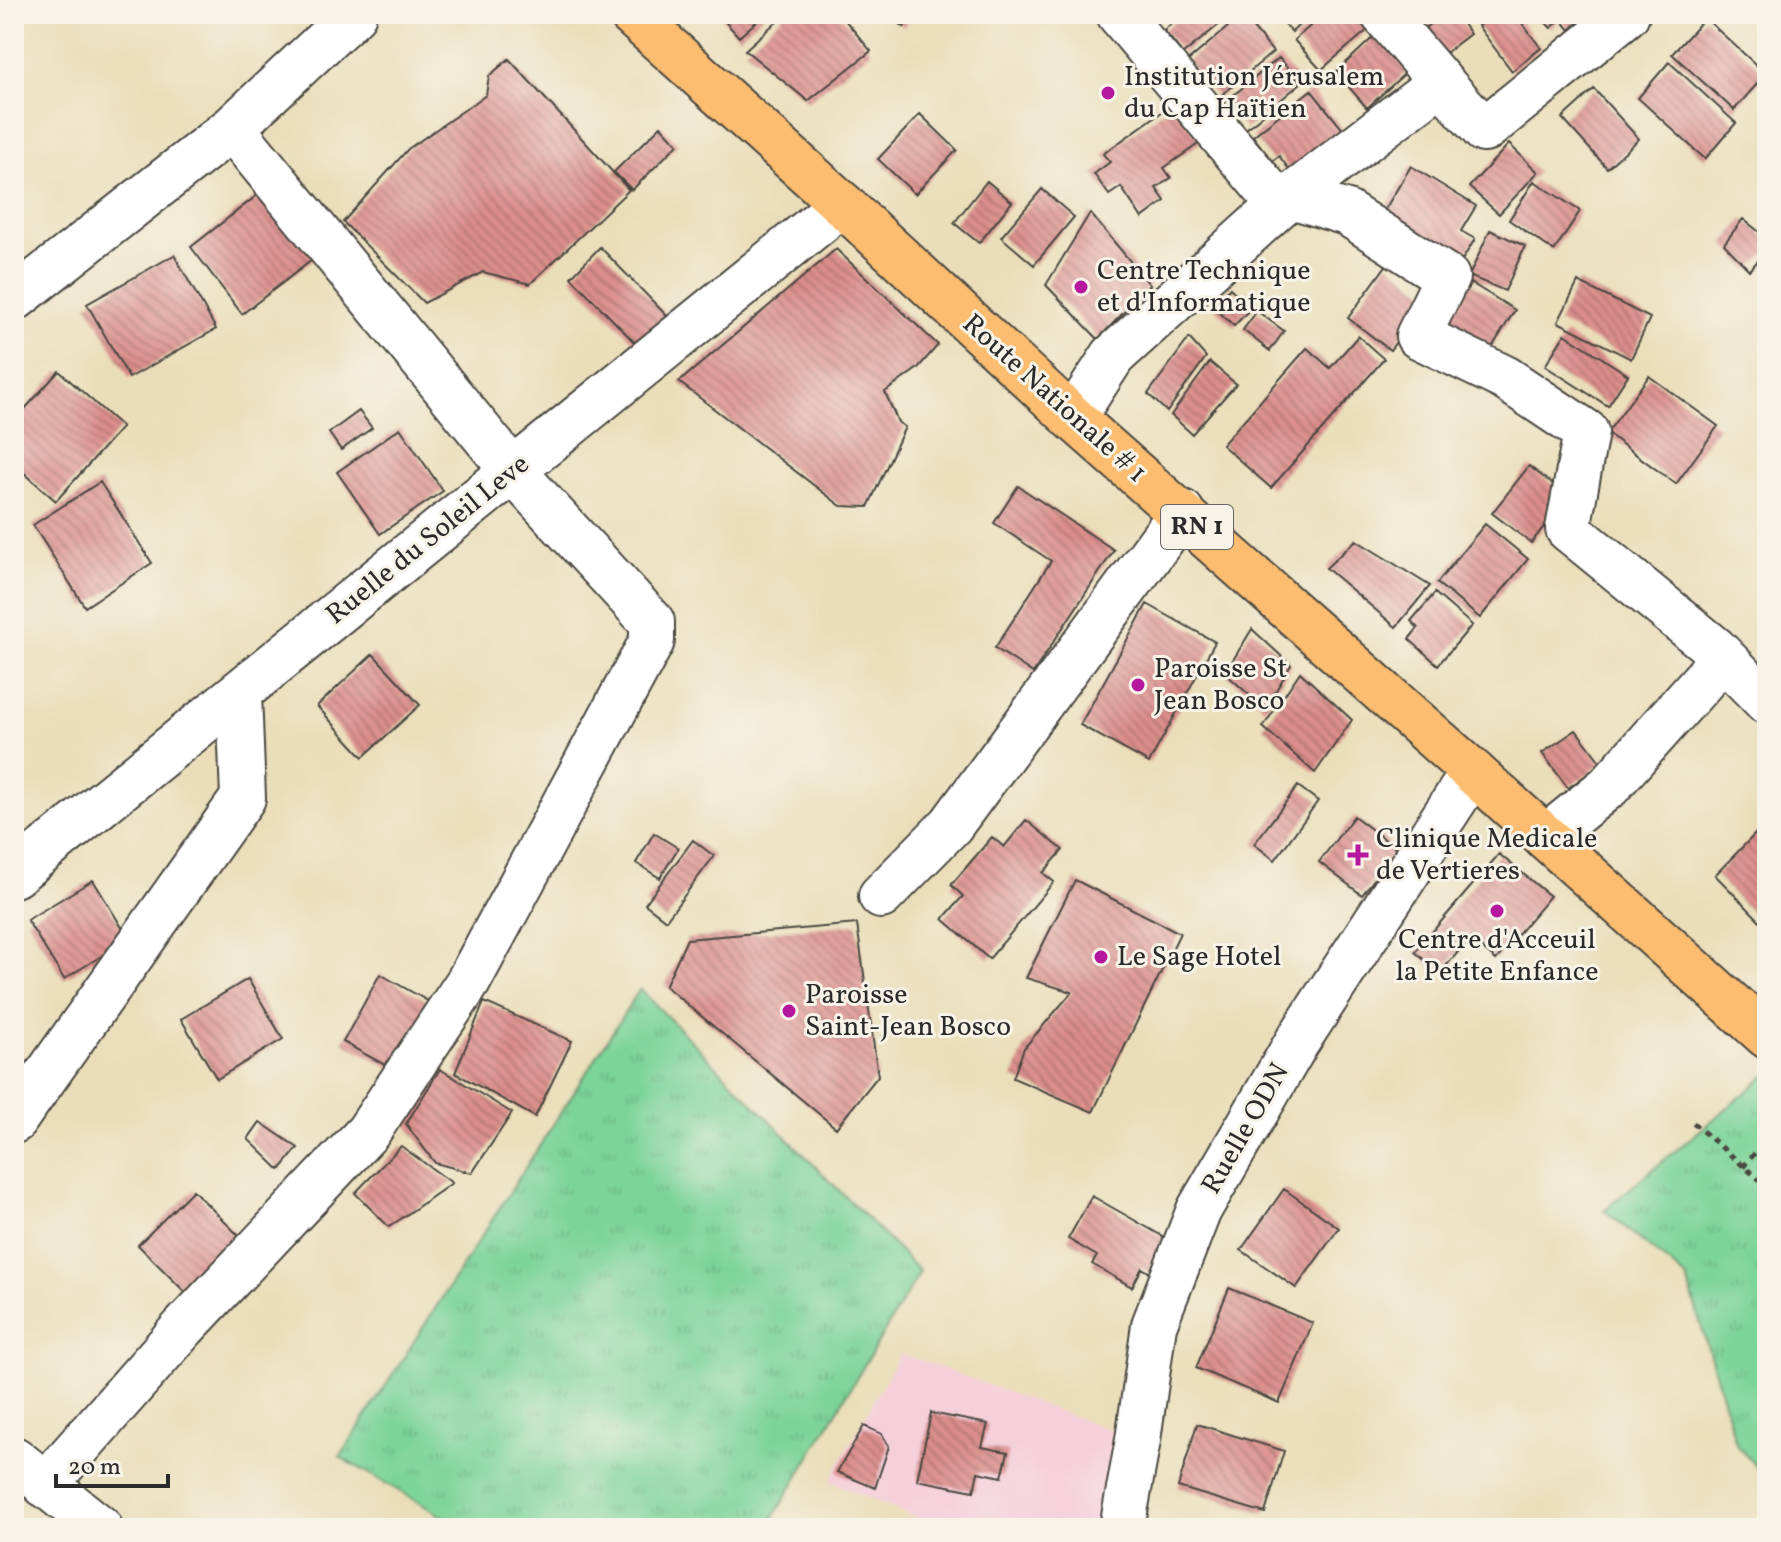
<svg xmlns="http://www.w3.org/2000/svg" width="1781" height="1542" font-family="Vollkorn,serif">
<defs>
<pattern id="grass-tufts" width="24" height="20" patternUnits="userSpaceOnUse" patternTransform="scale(2)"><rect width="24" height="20" fill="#7cd498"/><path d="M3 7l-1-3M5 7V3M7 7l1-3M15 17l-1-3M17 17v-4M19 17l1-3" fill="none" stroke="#6bb683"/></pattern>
<pattern id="building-back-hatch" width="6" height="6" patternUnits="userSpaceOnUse" patternTransform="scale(2)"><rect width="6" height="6" fill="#db8e8b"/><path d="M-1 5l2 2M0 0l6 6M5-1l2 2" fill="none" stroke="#b27472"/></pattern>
</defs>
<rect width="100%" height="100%" fill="#f7f3e8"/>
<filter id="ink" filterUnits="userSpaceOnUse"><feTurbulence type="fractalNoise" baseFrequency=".0125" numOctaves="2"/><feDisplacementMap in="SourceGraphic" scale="16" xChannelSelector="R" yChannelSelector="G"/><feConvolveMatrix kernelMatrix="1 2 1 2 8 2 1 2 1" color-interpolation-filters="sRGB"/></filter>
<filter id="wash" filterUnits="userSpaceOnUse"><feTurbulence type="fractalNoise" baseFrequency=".006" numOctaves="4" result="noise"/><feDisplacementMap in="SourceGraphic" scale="32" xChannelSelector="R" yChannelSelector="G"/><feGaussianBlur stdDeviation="1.8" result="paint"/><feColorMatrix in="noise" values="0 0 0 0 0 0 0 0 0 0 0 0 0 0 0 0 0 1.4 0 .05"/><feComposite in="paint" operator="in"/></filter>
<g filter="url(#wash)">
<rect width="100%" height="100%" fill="#eadeba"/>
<path fill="#f5cfda" d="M900 1353 1121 1434 1107 1528H939L830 1481Z"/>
<path fill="url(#grass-tufts)" stroke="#548062" stroke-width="2" d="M640 989 920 1272 767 1528H463L340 1457Z
M1767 1075V1478L1737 1446 1687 1278 1604 1210Z"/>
<g id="blocks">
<path fill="url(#building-back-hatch)" d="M302 14H348L326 37Z
M718 14H765L739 37Z
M785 14H840L871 51 808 101 745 50Z
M888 14H914L904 27Z
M1149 14H1167L1156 23Z
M1183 14H1232L1183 54 1164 30Z
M1275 14H1310L1292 32Z
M1324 14H1370L1377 22 1321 70 1294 40Z
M1443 14H1456L1470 34 1444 54 1425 28Z
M1493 14H1515L1541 48 1512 71 1478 26Z
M1541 14H1587L1570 30 1561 19 1551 28 1539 16Z
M1242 15 1273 52 1218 98 1188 61Z
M1705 18 1766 74 1734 110 1672 54Z
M1380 31 1412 67 1367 108 1336 72Z
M1279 58 1301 83 1246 129 1224 103Z
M509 59 629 190 530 284 483 272 424 303 343 222 408 149 486 95 489 76Z
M1669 62 1736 123 1705 159 1638 98Z
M1594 89 1639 139 1607 168 1562 118Z
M1311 90 1344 131 1292 173 1279 156 1272 161 1253 136Z
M1173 104 1201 142 1164 168 1171 178 1156 188 1165 201 1142 218 1121 187 1109 195 1094 174 1110 162 1103 154Z
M920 114 957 150 915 194 878 159Z
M661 126 678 144 632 190 614 172Z
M1509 144 1538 172 1499 214 1469 187Z
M1411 166 1476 206 1461 231 1475 239 1459 265 1381 216Z
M987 181 1012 202 979 243 954 223Z
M1534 181 1580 211 1554 251 1509 220Z
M269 186 321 253 242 314 191 247Z
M1042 189 1074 217 1034 265 1001 237Z
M1090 213 1150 285 1098 339 1046 285Z
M1743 219 1767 238V252L1749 270 1724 244Z
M1490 230 1525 246 1505 291 1469 276Z
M600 247 668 317 639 347 571 277Z
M836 249 938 345 918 368 885 392 898 422 905 427 868 507 841 506 679 382Z
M174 255 216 329 129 378 87 304Z
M1388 263 1431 296 1390 350 1348 318Z
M1578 282 1650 318 1631 359 1558 322Z
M1471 283 1515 310 1486 357 1442 330Z
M1230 288 1251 308 1234 326 1213 306Z
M1257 311 1284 331 1270 351 1243 330Z
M1565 334 1628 375 1608 406 1545 366Z
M1358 336 1384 359 1271 488 1222 445 1307 348 1330 368Z
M1189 338 1206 357 1167 412 1148 394Z
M1210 362 1236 384 1192 434 1171 415Z
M59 371 122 427 56 501 14 464V421Z
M1649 376 1718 426 1676 484 1607 433Z
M14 402 23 409 14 419Z
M359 411 372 428 341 450 329 433Z
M400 428 443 491 380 534 337 472Z
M1529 466 1568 496 1531 543 1492 513Z
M100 482 152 563 85 607 33 525Z
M1018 486 1114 550 1033 673 995 648 1051 561 994 523Z
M1485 524 1528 559 1480 618 1437 583Z
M1356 540 1430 586 1396 627 1326 568Z
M1435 593 1472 625 1438 665 1409 639 1418 628 1411 621Z
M1147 604 1215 642 1149 763 1080 725Z
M1252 629 1291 665 1265 709 1225 673Z
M373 654 420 705 363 757 317 706Z
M1300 672 1352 720 1315 773 1263 727Z
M1576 730 1602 764 1568 788 1542 753Z
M1298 786 1318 801 1275 860 1254 844Z
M1354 816 1397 849 1362 895 1319 862Z
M1026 820 1063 850 1043 873 1054 882 989 959 943 919 963 896 951 885 992 837 1004 847Z
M1767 822V928L1715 875Z
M654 833 678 848 660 878 636 863Z
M693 840 714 856 666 920 645 904Z
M1499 854 1550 896 1496 960 1470 938 1440 973 1415 952Z
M93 880 129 939 64 979 27 920Z
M1075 880 1180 933 1093 1112 1013 1078 1024 1048 1072 992 1026 978Z
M857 924 878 1076 836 1128 665 986 687 939Z
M380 974 440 1008 403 1075 343 1042Z
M248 979 283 1039 217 1079 181 1019Z
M484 1002 572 1041 535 1117 455 1073Z
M440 1069 512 1113 472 1173 435 1163 406 1124Z
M260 1122 298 1148 280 1170 248 1139Z
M401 1146 452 1183 389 1227 355 1193Z
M1284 1189 1339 1228 1296 1288 1241 1250Z
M193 1190 242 1239 187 1294 138 1245Z
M1092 1196 1171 1241 1152 1274 1142 1268 1132 1287 1092 1264 1097 1256 1068 1239Z
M1229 1288 1313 1323 1279 1403 1196 1368Z
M931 1413 988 1424 982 1447 1008 1452 1002 1477 978 1472 974 1491 917 1480Z
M1197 1424 1284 1451 1265 1513 1178 1487Z
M864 1426 882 1434 889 1446 875 1488 837 1472Z"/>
</g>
</g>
<g filter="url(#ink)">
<use href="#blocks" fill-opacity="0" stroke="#484640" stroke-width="2"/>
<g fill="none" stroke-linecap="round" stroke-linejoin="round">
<defs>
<path id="minor" d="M1119 14 1280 205
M1383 14 1441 82
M1292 196 1347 213 1447 277 1418 336 1505 378 1586 432 1568 529 1714 648 1767 702
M14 299 232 128 354 14
M1073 418 1113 356 1280 205 1441 82 1484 130 1627 14
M1546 837 1609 786 1708 675 1720 655
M14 875 842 204
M881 896 951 825 1182 512
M14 1121 243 798 239 693
M14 1459 100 1528
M45 1485 184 1327 368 1132 468 982 652 641V622L513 471 232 128
M1122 1528 1138 1440 1154 1325 1199 1210 1297 1042 1473 772"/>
<path id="major" d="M631 14 842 204 1073 418 1473 772 1767 1036"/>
</defs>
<use href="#minor" stroke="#484640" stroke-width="48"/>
<use href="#major" stroke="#484640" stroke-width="48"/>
<path stroke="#484640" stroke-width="5" stroke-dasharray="6 6" stroke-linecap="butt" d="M1693 1123 1767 1186
M1743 1167 1767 1139"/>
<use href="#minor" stroke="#fff" stroke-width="44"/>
<use href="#major" stroke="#fcbd6f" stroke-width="44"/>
</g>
</g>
<g fill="#b5179e" stroke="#f7f3e8" stroke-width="3">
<circle cx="1108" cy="93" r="8"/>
<circle cx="1081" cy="287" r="8"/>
<circle cx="1138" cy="685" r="8"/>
<path d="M1354 843h8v8h8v8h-8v8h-8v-8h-8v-8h8z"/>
<circle cx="1497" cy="911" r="8"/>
<circle cx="1101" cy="957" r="8"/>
<circle cx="789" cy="1011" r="8"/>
</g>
<g text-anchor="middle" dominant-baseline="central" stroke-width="6" stroke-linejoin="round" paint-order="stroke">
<rect fill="#f7f3e8" stroke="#686764" stroke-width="2" x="1161" y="505" width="72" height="44" rx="6"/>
<g font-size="26" font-weight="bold" fill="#2b2b2b">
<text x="1197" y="527">RN 1</text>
</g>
<g font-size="28" fill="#2b2b2b" stroke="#f7f3e8" text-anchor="start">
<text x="1124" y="77">Institution Jérusalem<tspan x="1124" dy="32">du Cap Haïtien</tspan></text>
<text x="1097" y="271">Centre Technique<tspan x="1097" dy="32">et d'Informatique</tspan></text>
<text x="1154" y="669">Paroisse St<tspan x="1154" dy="32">Jean Bosco</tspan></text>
<text x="1376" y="839">Clinique Medicale<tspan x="1376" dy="32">de Vertieres</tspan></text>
<text x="1497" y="940" text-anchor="middle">Centre d'Acceuil<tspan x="1497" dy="32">la Petite Enfance</tspan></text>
<text x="1117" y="957">Le Sage Hotel</text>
<text x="805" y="995">Paroisse<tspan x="805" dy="32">Saint-Jean Bosco</tspan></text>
</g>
<g font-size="28" fill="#2b2b2b" stroke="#f7f3e8">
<text transform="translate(1054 399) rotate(42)">Route Nationale # 1</text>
<text transform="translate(428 540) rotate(-39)">Ruelle du Soleil Leve</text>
<text transform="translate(1246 1129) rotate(-60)">Ruelle ODN</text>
</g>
</g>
<rect width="1781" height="1542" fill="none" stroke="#f7f3e8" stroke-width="48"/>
<path d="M56 1474v12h112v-12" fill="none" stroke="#2b2b2b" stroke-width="4"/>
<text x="68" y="1474" font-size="24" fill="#2b2b2b" stroke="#f7f3e8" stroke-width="6" paint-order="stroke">20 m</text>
</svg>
